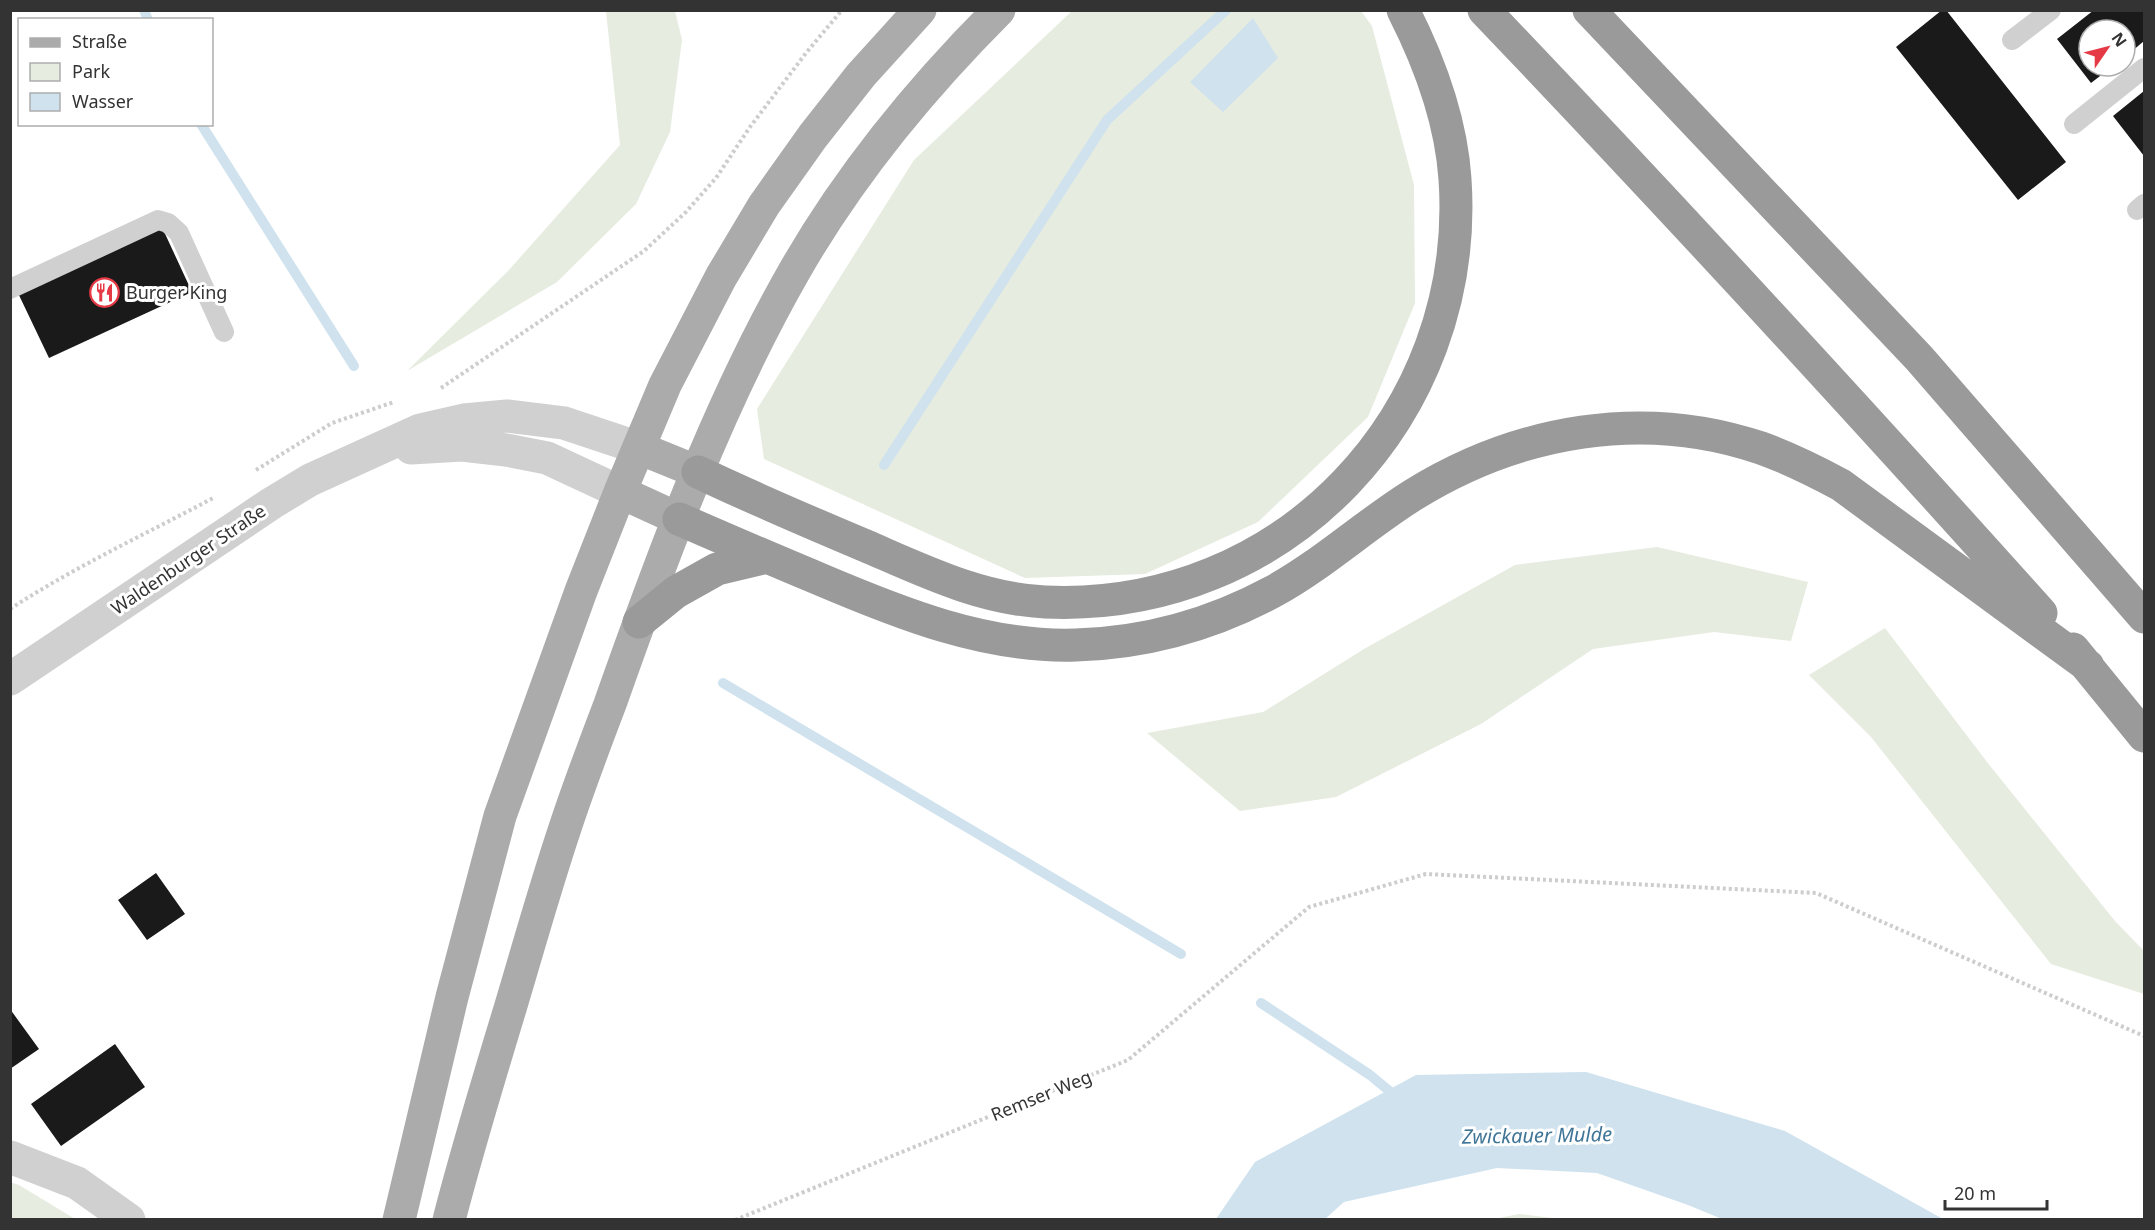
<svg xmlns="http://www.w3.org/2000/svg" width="2155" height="1230" font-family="'Noto Sans',sans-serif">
<rect width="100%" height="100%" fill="#fff"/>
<path fill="#e6ecdf" d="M606 11H675L682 40 670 132 636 204 557 282 407 371 508 271 620 145Z
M1072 11H1361L1372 26 1414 185 1415 303 1368 417 1258 522 1145 574 1025 578 764 459 757 409 914 160Z
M1657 547 1808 582 1791 641 1714 632 1593 649 1481 724 1336 797 1240 811 1147 733 1263 712 1364 649 1515 565Z
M1885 628 1987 762 2115 921 2144 951V994L2051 964 1871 737 1809 675Z
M10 1182 19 1185 75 1219H11Z
M1519 1214 1560 1219H1494Z"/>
<path fill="#cfe2ee" d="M1253 18 1278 58 1223 112 1190 82Z
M1586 1072 1785 1131 1943 1219H1722L1688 1205 1597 1173 1497 1168 1344 1202 1325 1219H1216L1255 1162 1416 1075Z"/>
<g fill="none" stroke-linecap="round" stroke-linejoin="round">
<path stroke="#cfe2ee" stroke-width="10" d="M144 10 148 20
M201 124 354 366
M884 465 1107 120 1226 10
M723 683 1181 954
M1261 1003 1370 1075 1399 1099"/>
</g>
<path fill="#1a1a1a" d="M1942 10H1946L2066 162 2018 200 1896 47Z
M2094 10H2144V41L2125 57V30H2089V66H2113L2091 83 2057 39Z
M2144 91V156L2113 116Z
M161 225 192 292 49 358 17 291Z
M156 873 185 914 147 940 118 900Z
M10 1009 39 1049 10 1069Z
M115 1044 145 1087 61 1146 31 1104Z"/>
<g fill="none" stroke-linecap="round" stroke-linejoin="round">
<path stroke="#cdcdcd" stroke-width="4" stroke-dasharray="3 3" stroke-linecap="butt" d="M441 388 644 251 686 212 716 178 750 127 806 53 842 10
M256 470 332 423 394 402
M10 609C76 566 146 534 215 497
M735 1220 1128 1060 1309 907 1426 874 1816 893 2144 1036"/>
<path stroke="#d0d0d0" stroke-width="20" d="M2012 40 2051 10
M2074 124 2144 68
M2137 210 2144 204
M10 289 158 220 168 223 179 233 224 332"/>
<path stroke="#d0d0d0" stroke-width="33" d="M10 1157 77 1183 129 1220"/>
<path stroke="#d0d0d0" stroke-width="33" d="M411 448 462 445 506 450 547 458 620 492
M10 679 272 503 310 480 420 430 464 420 507 416 564 423 639 448"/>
<path stroke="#ababab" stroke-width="33" d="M639 448 698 472
M620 492 679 519
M399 1220 452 997 500 816 581 591 620 492 665 385 721 277 764 205 813 136 861 75 920 10
M449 1220C467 1150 488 1081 509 1012 527 952 544 891 564 831 578 788 594 746 610 704 662 557 717 406 795 270 850 174 921 88 999 10"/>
<path stroke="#9a9a9a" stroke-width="33" d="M1484 10C1673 208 1858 409 2041 613
M1589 10 1919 358 2144 617
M698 472C753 498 809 522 866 546 924 571 981 599 1045 602 1284 613 1471 414 1455 179 1451 119 1430 63 1403 10
M679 519C725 539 771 559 817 578 899 613 986 648 1076 645 1145 643 1213 624 1274 591 1323 564 1365 525 1413 495 1518 430 1643 408 1761 448 1789 458 1815 471 1841 485L2088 666
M639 622 676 592 717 569 767 557
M2073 649 2144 736"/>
</g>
<defs>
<symbol id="restaurant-ring" viewBox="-11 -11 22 22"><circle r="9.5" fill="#fff" stroke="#e63946" stroke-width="1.5"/><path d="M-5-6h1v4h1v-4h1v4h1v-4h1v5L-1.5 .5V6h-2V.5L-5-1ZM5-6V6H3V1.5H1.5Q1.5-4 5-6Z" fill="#e63946"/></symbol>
</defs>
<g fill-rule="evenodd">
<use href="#restaurant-ring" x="88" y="276" width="33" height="33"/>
</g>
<g text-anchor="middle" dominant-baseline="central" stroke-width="6" stroke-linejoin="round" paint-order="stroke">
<g font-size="18" fill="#333" stroke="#fff" text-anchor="start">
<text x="126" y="292">Burger King</text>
</g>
<g font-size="18" fill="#333" stroke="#fff">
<text transform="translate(188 559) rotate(-34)">Waldenburger Straße</text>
<text transform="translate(1041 1095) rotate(-22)">Remser Weg</text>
</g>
<g font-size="20" font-style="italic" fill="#3f7597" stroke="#fff">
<text transform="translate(1537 1135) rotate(-1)">Zwickauer Mulde</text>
</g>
</g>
<rect width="2155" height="1230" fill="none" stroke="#333333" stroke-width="24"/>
<rect x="18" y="18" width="195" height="108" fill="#ffffff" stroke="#adadad" stroke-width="1.5"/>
<rect x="30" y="38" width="30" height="9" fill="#ababab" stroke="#adadad" stroke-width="1.5"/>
<text x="72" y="48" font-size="18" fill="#333333">Straße</text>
<rect x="30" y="63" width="30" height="18" fill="#e6ecdf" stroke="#adadad" stroke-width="1.5"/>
<text x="72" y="78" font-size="18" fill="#333333">Park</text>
<rect x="30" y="93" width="30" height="18" fill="#cfe2ee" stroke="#adadad" stroke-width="1.5"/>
<text x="72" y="108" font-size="18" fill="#333333">Wasser</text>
<g transform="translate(2107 48) rotate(55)"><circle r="28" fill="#ffffff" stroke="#adadad" stroke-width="1.5"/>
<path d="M0-4.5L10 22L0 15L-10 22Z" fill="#e63946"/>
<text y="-9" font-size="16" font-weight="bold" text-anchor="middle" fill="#333333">N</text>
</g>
<path d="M1945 1200v9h102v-9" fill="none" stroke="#333333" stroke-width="3"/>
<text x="1954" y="1200" font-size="18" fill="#333333" stroke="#ffffff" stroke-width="4.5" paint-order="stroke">20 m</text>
</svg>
